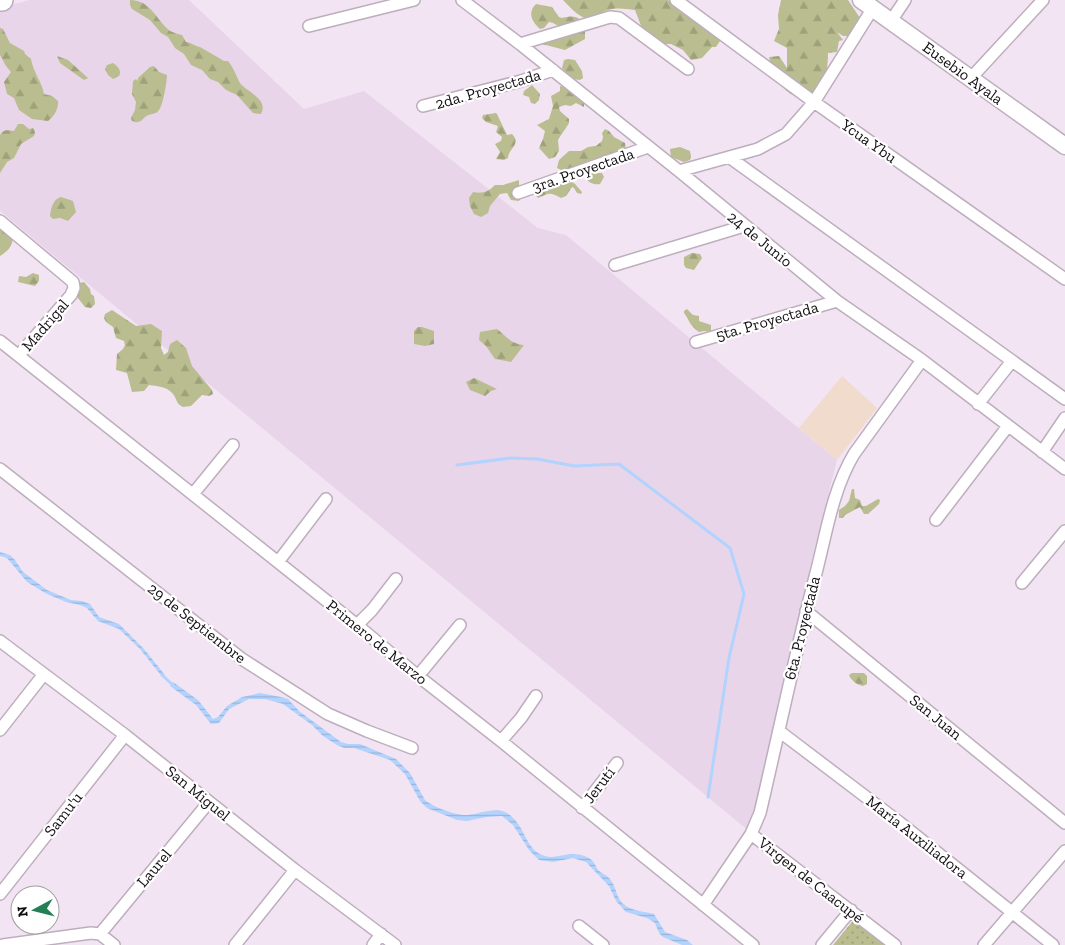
<svg xmlns="http://www.w3.org/2000/svg" width="1065" height="945" font-family="'Zilla Slab',serif">
<defs>
<pattern id="forest-firs" width="22" height="20" patternUnits="userSpaceOnUse" patternTransform="scale(1.25)"><rect width="22" height="20" fill="#b9bd8f"/><path d="M5 1l3.5 6h-7zM16 11l3.5 6h-7z" fill="#9ea17a"/></pattern>
<pattern id="park-dots" width="8" height="8" patternUnits="userSpaceOnUse" patternTransform="scale(1.25)"><rect width="8" height="8" fill="#b9bd8f"/><path d="M2 2h.1M6 6h.1" fill="none" stroke="#9ea17a" stroke-width="1.8" stroke-linecap="round"/></pattern>
<pattern id="water-rules" width="6" height="5" patternUnits="userSpaceOnUse" patternTransform="scale(1.25)"><rect width="6" height="5" fill="#b1d3fe"/><path d="M0 2.5h6" fill="none" stroke="#97b4d9"/></pattern>
</defs>
<rect width="100%" height="100%" fill="#f3e4f3"/>
<path fill="#e9d5ea" d="M29 0H189L304 109 364 91 538 228 566 235 837 460 814 551 750 832 0 211V8Z"/>
<path fill="#f0dbcd" d="M842 376 877 408 837 460 799 428Z"/>
<path fill="url(#forest-firs)" d="M130 0C151 0 156 20 170 31 174 33 178 34 182 35L186 42C191 42 194 46 200 47L224 61H228C234 68 236 76 240 83 247 92 269 99 261 114L253 113 237 95 226 90 218 82 210 79 202 70 191 65 184 54 175 48 168 37 161 33 150 20 132 9 130 5Z
M563 0H668L692 20 700 23 705 29 712 26 720 33V41L716 47H712L702 58 691 60 683 50 671 44H663L643 31 635 10C620 8 605 6 595 19 581 21 572 9 563 0Z
M781 0H848L862 21 851 36H843L837 32 843 40 839 41 837 52 828 53 827 72 822 78 812 97C807 97 801 97 796 96 781 92 772 71 769 57L779 56 787 68V48L774 41 779 29 778 15Z
M536 4 552 7 559 17 562 18C578 14 579 18 588 29L585 31V39L565 50 542 44 544 41 568 36 569 32 553 23 549 22 544 28 540 29C532 22 527 13 536 4Z
M0 28 3 29 10 43 24 51 25 54 31 59C33 72 42 82 44 94L52 96 58 101C59 108 54 117 48 121L32 119 19 110 14 98 7 94 4 82 11 72 6 66 0 55Z
M57 56 68 60 88 78 84 80 81 78 60 63Z
M568 59 575 60 582 71 583 78 580 80 572 79 562 68 564 60Z
M113 63C118 66 122 71 119 76L113 79 108 75 105 69 107 65Z
M154 66 159 72 167 75C167 81 163 106 159 110 156 115 150 113 145 117 141 121 139 124 132 121L131 118 135 110 136 102 132 94 133 81 136 79 138 81V78L150 67Z
M532 85 540 94 539 100 535 104 531 103 529 97 523 95 524 91Z
M560 86 572 89 584 101V107L576 103 571 106 565 105 559 107 560 111 569 119V123C566 129 561 134 558 140L559 151 555 157 549 159 539 148 543 139 545 131 537 125 549 119 553 106 551 96 560 91Z
M496 113 497 114 507 135 512 134C522 144 508 149 508 158L504 160 496 159 500 152 495 144 501 141 502 137 496 132 498 126 486 122 482 118 483 115Z
M18 124H23L29 129 33 128 35 132 34 136 21 144 14 158 7 162 0 173V135C4 129 7 130 14 131Z
M605 129 609 131 614 137 625 143 626 151 565 172 557 168 559 160 569 151H581L588 147 596 146 602 141 603 137 602 133Z
M680 147 690 151 691 156 690 160 684 162 671 157 670 149Z
M598 173H602L604 177 600 184C595 185 586 183 586 176L590 174Z
M519 180V188L523 195 519 201 511 200 507 193 500 194 490 206 488 213 481 217 474 214 470 206 469 198 473 192C483 194 488 192 495 185H503Z
M572 182 575 184 582 192 581 194 577 193 574 188 572 187 566 196 561 198C549 192 550 193 538 198L534 193 544 190 548 191 554 186Z
M61 197 73 201 76 212 68 221 60 218 53 219 50 216C51 208 53 199 61 197Z
M0 230H5L13 238C12 247 8 251 0 256Z
M692 253 700 254 702 258 694 270 686 268 684 265V257Z
M33 273 39 275V281L35 286 18 282 19 276 26 277Z
M84 282 90 289 91 294 94 296 95 304 91 308 85 307 77 297 79 283Z
M687 309 693 315 699 316V321L711 325V332L704 331 699 332C689 325 690 321 684 313V311Z
M112 310 136 326 151 324 162 331 161 348 164 355 168 352 170 344 177 340 186 348 192 366 212 390 213 394 209 396 202 395 191 406 183 407C176 404 177 399 173 394 168 387 157 386 149 385L144 391 132 392 127 373 116 370 117 354 123 349 125 345 124 341 116 338 113 327 106 322 104 318 105 314Z
M418 327H422L434 331V344L425 346 414 344V331Z
M497 329C507 337 511 344 524 345L511 362 495 359 486 346 479 340 480 332Z
M474 378 497 389 491 391 485 396 470 390 466 382Z
M852 489H854L855 498 860 500 862 506H866L878 499 880 500 879 504 868 514H864L860 507 845 515 843 518H839V510L845 506 849 501Z
M852 673H864L867 676V684L863 686C858 685 851 681 849 675Z"/>
<path fill="url(#park-dots)" d="M856 917 890 945H833Z"/>
<path fill="url(#water-rules)" d="M0 552 10 555 15 560 23 572 47 590 71 600 82 601 90 604 99 617 119 624 144 649 165 675 163 678 140 649 119 629 98 621 87 608 80 605 66 602 47 594 27 582 7 558 0 556Z
M173 682 198 700 213 719 218 717 227 706 242 697 260 693 281 697 288 699 299 711 341 742 348 744H360L396 759 410 773 425 800C433 807 457 816 468 815 478 814 495 807 505 812 524 822 524 844 538 853 556 864 566 847 589 858 594 861 595 865 598 870 602 874 607 875 610 879 615 885 616 894 620 900 627 911 643 911 654 914L665 932 687 940 693 945H682L663 937 659 933 655 923 647 918 626 912 616 901 609 886 586 862 573 858 553 862 539 860 529 850 513 825 502 816 486 817 467 821 457 820 427 808 420 801 405 774 390 760 354 748H344L337 745 323 736 312 725 283 704 265 699H249L229 709 219 723 211 724 196 705 170 686Z"/>
<g fill="none" stroke-linecap="round" stroke-linejoin="round">
<path stroke="#b1d3fe" stroke-width="3" d="M457 465 511 458 537 459 574 466 619 464 730 548 744 594 729 658 708 797
M162 675 174 686"/>
<defs>
<path id="street" d="M462 0 520 44 679 171 837 301 922 360 1065 469
M676 0 814 102 1065 279
M891 21 905 0
M309 26 414 0
M520 44 610 17 619 18 688 69
M970 79 1043 0
M423 106 521 81 553 70
M729 157 1065 399
M679 171 758 149 786 134 814 102 873 8
M518 193 648 147
M0 221 73 282 74 288 71 295 19 355
M615 265 744 226
M0 341 357 625 418 676 501 741 753 945
M696 342 837 301
M978 404 1012 361
M1042 452 1065 418
M0 469 242 659 328 714 367 731 412 748
M193 494 233 445
M936 520 1008 426
M278 562 326 499
M1022 583 1065 531
M806 611 1065 823
M357 625 372 610 396 579
M0 641 125 735 295 870 395 945
M418 676 460 625
M0 730 44 674
M779 731 899 822 1053 945
M501 741 521 718 536 696
M582 808 617 763
M751 834 895 945
M0 894 125 735
M703 905 751 834 760 813C779 732 796 650 817 569 827 530 833 489 854 454L922 360
M579 926 603 945
M100 934 209 802
M3 945 91 933 100 934 114 945
M235 945 295 870
M373 945 381 934
M822 945 851 910
M984 945 1065 851"/>
<path id="secondary" d="M861 0 1065 146"/>
<path id="highway" d="M0 0H2"/>
</defs>
<use href="#street" stroke="#bdaebd" stroke-width="14"/>
<use href="#secondary" stroke="#bdaebd" stroke-width="19"/>
<use href="#highway" stroke="#bdaebd" stroke-width="24"/>
<use href="#street" stroke="#fff" stroke-width="11"/>
<use href="#secondary" stroke="#fff" stroke-width="16"/>
<use href="#highway" stroke="#fff" stroke-width="21"/>
</g>
<g text-anchor="middle" dominant-baseline="central" stroke-width="4.5" stroke-linejoin="round" paint-order="stroke">
<g font-size="16" fill="#120d12" stroke="#fff">
<text transform="translate(963 73) rotate(36)">Eusebio Ayala</text>
<text transform="translate(488 89) rotate(-16)">2da. Proyectada</text>
<text transform="translate(869 141) rotate(35)">Ycua Ybu</text>
<text transform="translate(583 170) rotate(-19)">3ra. Proyectada</text>
<text transform="translate(760 239) rotate(39)">24 de Junio</text>
<text transform="translate(767 321) rotate(-16)">5ta. Proyectada</text>
<text transform="translate(45 325) rotate(-49)">Madrigal</text>
<text transform="translate(197 623) rotate(38)">29 de Septiembre</text>
<text transform="translate(802 628) rotate(-76)">6ta. Proyectada</text>
<text transform="translate(377 642) rotate(39)">Primero de Marzo</text>
<text transform="translate(936 717) rotate(39)">San Juan</text>
<text transform="translate(599 785) rotate(-53)">Jerutí</text>
<text transform="translate(198 793) rotate(39)">San Miguel</text>
<text transform="translate(63 814) rotate(-52)">Samu'u</text>
<text transform="translate(917 837) rotate(38)">María Auxiliadora</text>
<text transform="translate(154 868) rotate(-50)">Laurel</text>
<text transform="translate(811 880) rotate(38)">Virgen de Caacupé</text>
</g>
</g>
<g transform="translate(35 910) rotate(263)"><circle r="24" fill="#ffffff" stroke="#a09ea0"/>
<path d="M0-4L9 19L0 12L-9 19Z" fill="#257f54"/>
<text y="-8" font-size="14" font-weight="bold" text-anchor="middle" fill="#120d12">N</text>
</g>
</svg>
